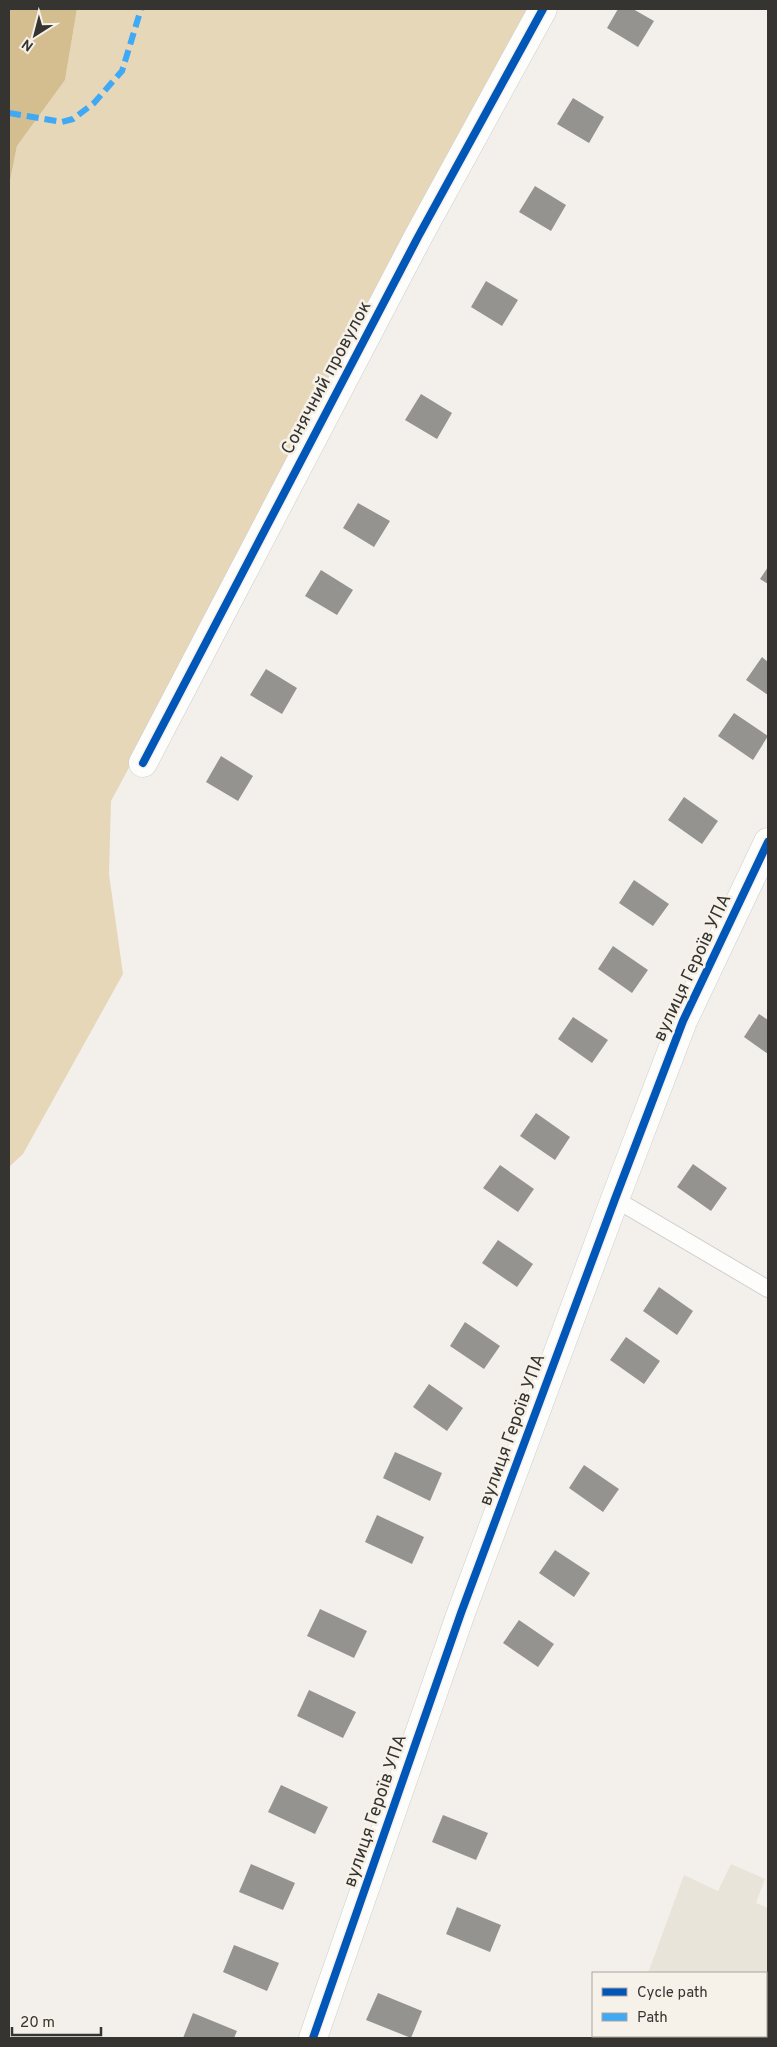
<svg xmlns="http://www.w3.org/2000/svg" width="777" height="2047" font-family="Overpass,sans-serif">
<rect width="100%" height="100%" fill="#f3f0ec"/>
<path fill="#e9e4d9" d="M731 1864 765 1879 756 1903 768 1908V2038H624L625 2036H766V1973H648L684 1875 718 1891Z"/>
<path fill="#e6d7b8" d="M77 9H534L304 443 111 801 109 874 123 974 23 1154 9 1167V186L17 146 65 80Z"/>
<path fill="#d4be8f" d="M9 9H77L65 80 17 146 9 186Z"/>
<path fill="#959390" d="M618 9H633L654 21 638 47 607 28Z
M573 98 604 117 589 143 557 124Z
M535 186 566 205 551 231 519 212Z
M486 281 518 300 502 326 471 307Z
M421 394 452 413 437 439 405 420Z
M358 503 390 521 374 547 343 528Z
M768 567V584L760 579Z
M321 570 353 590 337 615 305 596Z
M762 657 768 662V695L746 680Z
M266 669 297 688 282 714 250 695Z
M734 713 768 736 753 760 718 736Z
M221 756 253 776 238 801 206 782Z
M684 797 718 821 702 844 668 820Z
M634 880 669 904 653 926 619 903Z
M613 946 648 970 632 993 598 969Z
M759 1014 768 1020V1054L744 1037Z
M573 1017 608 1040 592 1063 558 1039Z
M536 1113 570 1137 555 1160 520 1136Z
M693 1164 727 1188 711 1211 677 1187Z
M500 1165 534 1189 518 1212 483 1188Z
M498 1240 533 1264 517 1287 482 1263Z
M659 1287 693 1311 677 1335 643 1311Z
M465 1322 500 1346 484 1369 450 1346Z
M626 1337 660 1361 644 1384 610 1360Z
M429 1384 463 1408 447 1431 413 1407Z
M395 1452 442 1473 430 1501 383 1478Z
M584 1465 619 1489 603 1512 569 1488Z
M377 1515 424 1537 412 1564 365 1542Z
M555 1550 590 1573 574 1597 539 1573Z
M320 1609 367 1631 354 1658 307 1636Z
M519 1620 554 1644 538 1667 503 1643Z
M309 1690 356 1712 343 1738 297 1716Z
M281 1785 328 1807 315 1834 268 1812Z
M443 1815 488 1833 476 1860 432 1842Z
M251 1864 295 1883 283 1910 239 1892Z
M457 1907 501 1925 490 1952 446 1934Z
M234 1945 279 1963 267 1991 223 1972Z
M378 1993 422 2011 411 2038 366 2020Z
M193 2013 237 2031 234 2038H183Z"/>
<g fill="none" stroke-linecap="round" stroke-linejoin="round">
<defs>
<path id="service" d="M615 1199 768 1289"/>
<path id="minor" d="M143 763 418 237 543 9
M313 2038 461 1613 615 1199 683 1021 768 842"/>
</defs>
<use href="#service" stroke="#d0cecb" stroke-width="18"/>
<use href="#minor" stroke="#d0cecb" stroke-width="29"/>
<use href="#service" stroke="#fdfdfc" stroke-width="16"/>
<use href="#minor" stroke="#fdfdfc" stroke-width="28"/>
<path stroke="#3fa9f5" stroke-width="6" stroke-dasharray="12 6" stroke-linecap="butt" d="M9 113 62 122 73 119 94 103 122 71 141 9"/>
<defs>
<path id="cycleway" d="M143 763 418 237 543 9
M313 2038 461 1613 615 1199 683 1021 768 842"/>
</defs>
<use href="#cycleway" stroke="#f6f1e9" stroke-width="11"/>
<use href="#cycleway" stroke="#0057b8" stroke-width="8"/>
</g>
<g text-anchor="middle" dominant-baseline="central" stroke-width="5" stroke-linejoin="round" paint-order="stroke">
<g font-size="18" fill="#353430" stroke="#f6f1e9">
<text transform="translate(327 378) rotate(-62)">Сонячний провулок</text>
<text transform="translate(693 968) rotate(-65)">вулиця Героїв УПА</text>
<text transform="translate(513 1430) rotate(-70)">вулиця Героїв УПА</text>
<text transform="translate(376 1811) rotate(-71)">вулиця Героїв УПА</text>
</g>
</g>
<rect width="777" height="2047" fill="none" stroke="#353430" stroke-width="20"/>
<rect x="592" y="1972" width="175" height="65" fill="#f6f1e9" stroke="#a9a59f"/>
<rect x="602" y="1988" width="25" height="8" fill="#0057b8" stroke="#a9a59f"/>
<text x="637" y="1997" font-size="15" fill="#353430">Cycle path</text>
<rect x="602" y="2013" width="25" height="8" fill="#3fa9f5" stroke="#a9a59f"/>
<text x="637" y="2022" font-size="15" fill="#353430">Path</text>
<g transform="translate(35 35) rotate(216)" stroke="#f6f1e9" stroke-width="4" paint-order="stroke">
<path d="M0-4L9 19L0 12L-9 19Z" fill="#353430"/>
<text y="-8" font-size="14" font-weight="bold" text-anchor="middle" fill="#353430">N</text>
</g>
<path d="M12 2027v8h89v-8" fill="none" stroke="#353430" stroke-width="2.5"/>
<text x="20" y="2027" font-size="15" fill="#353430" stroke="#f6f1e9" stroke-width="4" paint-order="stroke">20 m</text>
</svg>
